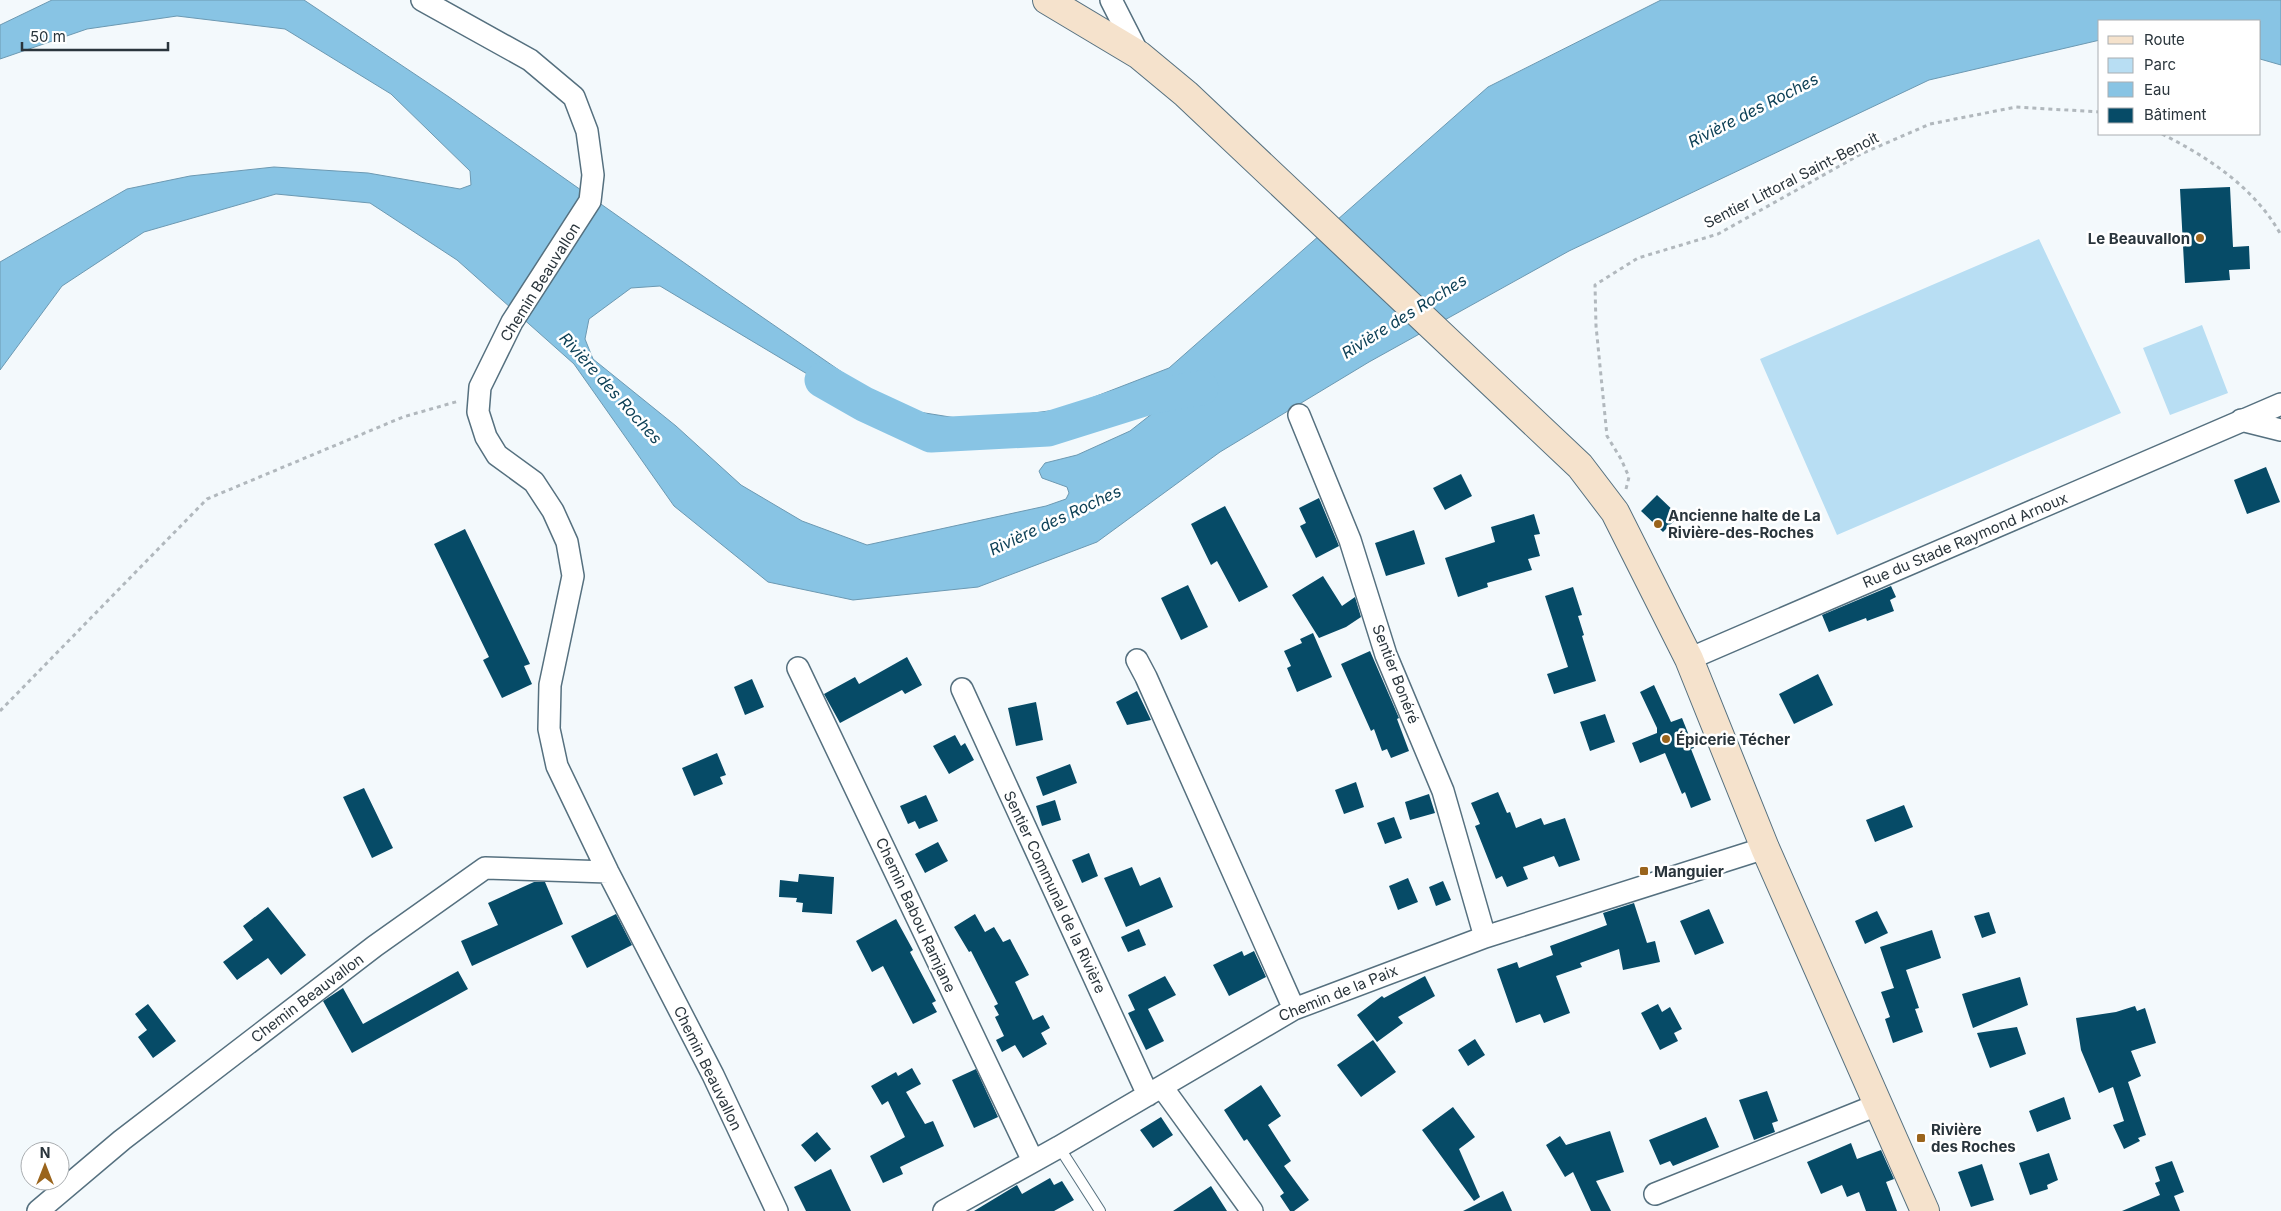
<svg xmlns="http://www.w3.org/2000/svg" width="2281" height="1211" font-family="Inter,sans-serif">
<rect width="100%" height="100%" fill="#f3f9fc"/>
<path fill="#b8def3" d="M2039 239 2121 413 1837 535 1760 359Z
M2202 325 2228 393 2170 415 2143 348Z"/>
<path fill="#88c4e4" stroke="#6c99b2" fill-rule="evenodd" d="M52 0H304L449 97 720 288 894 408 975 421 1063 409 1169 368 1488 87 1661 0H2281V65L2260 59V21H2100V40L1929 80 1569 251 1369 362 1220 452 1097 542 978 587 853 600 768 582 674 506 574 364 457 260 370 203 276 194 144 232 62 286 0 370V262L127 189 190 176 274 167 368 173 460 189 471 185 470 171 391 94 285 29 177 16 87 29 0 59V25ZM660 286 834 390 931 435 1003 437 1048 429 1146 395C1155 397 1157 401 1158 409L1130 431 1077 455 1045 463 1039 471 1042 478 1067 487 1069 493 1066 499 1046 506 867 545 802 521 741 485 676 426 593 359 585 339 589 319 631 288Z"/>
<g fill="none" stroke-linecap="round" stroke-linejoin="round">
<path stroke="#88c4e4" stroke-width="35" d="M822 380 864 404 931 435 1048 429 1153 396 1201 388"/>
</g>
<path fill="#064b67" d="M2230 187 2233 247 2249 246 2250 269 2229 270 2230 280 2185 283 2180 189Z
M2266 467 2280 502 2247 514 2234 480Z
M1461 474 1472 496 1445 510 1433 488Z
M1657 495 1679 516 1663 532 1641 511Z
M1319 498 1339 546 1316 558 1300 526 1306 523 1299 508Z
M1225 506 1268 587 1239 602 1217 561 1211 565 1191 524Z
M1534 514 1540 534 1534 535 1540 556 1528 559 1532 570 1487 583 1488 587 1458 597 1445 558 1495 542 1491 527Z
M465 529 530 664 524 666 532 684 502 698 483 660 489 657 434 544Z
M1414 530 1425 564 1386 576 1375 543Z
M1323 576 1342 606 1355 597 1361 617 1346 627 1319 638 1292 595Z
M1188 585 1208 627 1181 640 1161 598Z
M1891 586 1896 597 1890 600 1894 611 1867 621 1866 618 1829 632 1822 615Z
M1573 587 1582 615 1578 616 1584 635 1582 636 1596 681 1554 694 1547 674 1568 667 1545 596Z
M1313 633 1332 677 1297 692 1287 668 1291 666 1284 651 1302 643 1300 639Z
M1370 651 1399 718 1397 719 1409 751 1391 758 1387 749 1382 751 1374 729 1371 731 1341 664Z
M907 657 922 685 905 694 902 690 840 723 824 694 855 677 859 684Z
M1818 674 1833 705 1794 724 1779 694Z
M752 679 764 707 745 715 734 687Z
M1654 685 1671 722 1682 718 1694 748 1691 749 1711 800 1691 808 1685 792 1682 794 1665 753 1640 763 1632 743 1657 733V728L1640 692Z
M1137 691 1151 720 1127 725 1116 702Z
M1036 702 1043 740 1016 746 1008 708Z
M1605 714 1615 742 1590 751 1580 722Z
M955 735 961 746 965 743 974 760 949 774 933 746Z
M717 753 726 775 720 777 723 784 694 796 682 768Z
M1070 764 1077 783 1043 796 1036 777Z
M1356 782 1364 807 1344 814 1335 790Z
M364 788 393 848 372 858 343 797Z
M1498 792 1507 813 1510 812 1516 828 1541 818 1544 825 1565 818 1580 860 1559 867 1554 856 1523 867 1528 879 1507 887 1502 876 1496 879 1475 826 1480 824 1471 803Z
M1429 794 1435 813 1410 820 1405 802Z
M926 795 938 821 919 829 915 821 908 824 900 806Z
M1055 800 1061 820 1042 826 1036 806Z
M1904 805 1913 827 1875 842 1866 820Z
M1394 817 1402 838 1385 844 1377 823Z
M938 842 948 861 925 873 915 854Z
M1089 853 1098 876 1082 883 1072 860Z
M1132 867 1140 886 1160 877 1173 907 1126 927 1104 878Z
M799 874 834 877 832 914 802 912 803 903 796 902 797 898 779 897 780 880 798 882Z
M1408 878 1418 902 1398 910 1389 886Z
M1443 881 1451 900 1436 906 1429 887Z
M534 882H545L563 924 472 966 461 941 498 925 488 903Z
M1634 903 1647 943 1655 941 1660 962 1623 970 1619 949 1580 963 1582 967 1556 976 1570 1013 1544 1023 1540 1014 1516 1023 1497 969 1517 962 1519 968 1553 955 1550 946 1607 925 1603 913Z
M268 907 306 955 281 975 268 958 237 980 223 962 253 940 243 926Z
M1709 909 1724 943 1695 955 1680 921Z
M1877 911 1888 933 1865 944 1855 921Z
M1989 912 1996 933 1982 938 1974 916Z
M616 914 632 945 587 968 571 936Z
M975 914 985 932 994 927 1003 942 1010 939 1029 975 1015 982 1033 1020 1043 1015 1050 1028 1041 1033 1047 1044 1023 1058 1015 1045 1002 1052 996 1040 1004 1036 995 1017 999 1015 994 1006 998 1004 971 951 969 952 954 927Z
M896 919 913 950 910 952 936 1001 932 1003 937 1012 913 1024 883 966 872 972 856 941Z
M1139 929 1146 945 1128 952 1121 937Z
M1932 930 1941 958 1906 970 1919 1008 1915 1009 1923 1032 1893 1043 1885 1019 1890 1017 1881 992 1894 988 1880 947Z
M1242 951 1244 956 1254 951 1266 977 1229 996 1213 965Z
M458 971 468 989 352 1053 323 1001 343 988 363 1024Z
M1165 976 1176 995 1148 1009 1164 1041 1146 1050 1128 1013 1135 1010 1128 995Z
M1425 976 1435 996 1398 1017 1403 1023 1377 1042 1357 1015 1382 996 1384 998Z
M2020 977 2028 1005 1973 1028 1962 994Z
M148 1004 176 1041 153 1058 138 1037 147 1030 135 1014Z
M1658 1004 1662 1012 1670 1007 1682 1029 1674 1033 1678 1041 1660 1050 1641 1013Z
M2135 1006 2137 1011 2145 1008 2156 1043 2131 1051 2141 1076 2128 1082 2146 1135 2138 1138 2140 1141 2124 1149 2113 1125 2124 1121 2113 1087 2099 1093 2081 1050 2076 1018 2116 1012Z
M2017 1027 2026 1054 1990 1068 1977 1033Z
M1475 1039 1485 1055 1468 1066 1458 1050Z
M1373 1040 1396 1072 1361 1097 1337 1065Z
M912 1068 921 1084 906 1092 925 1124 933 1121 944 1146 900 1167 903 1174 883 1183 870 1156 905 1137 888 1101 882 1105 871 1086 896 1072 898 1076Z
M976 1069 998 1117 974 1128 952 1080Z
M1261 1085 1281 1116 1268 1125 1291 1161 1284 1166 1309 1200 1294 1211H1290L1280 1196 1284 1193 1247 1139 1244 1141 1224 1110Z
M1767 1091 1778 1121 1772 1123 1775 1132 1754 1140 1739 1100Z
M2064 1097 2071 1119 2037 1132 2029 1111Z
M1453 1107 1475 1137 1459 1149 1480 1197 1474 1201 1422 1130Z
M1161 1117 1173 1135 1153 1148 1140 1130Z
M1706 1117 1719 1147 1673 1166 1670 1161 1660 1165 1649 1140Z
M1610 1131 1624 1172 1596 1181 1611 1211H1591L1573 1172 1565 1177 1546 1145 1560 1136 1566 1145Z
M817 1132 831 1149 815 1162 801 1145Z
M1851 1143 1857 1159 1881 1150 1894 1179 1886 1182 1897 1211H1866L1859 1192 1847 1197 1842 1185 1821 1194 1807 1162Z
M2049 1153 2058 1180 2047 1185 2048 1189 2030 1195 2019 1163Z
M2172 1161 2184 1192 2174 1196 2180 1211H2122L2160 1195 2155 1183 2160 1181 2155 1167Z
M1982 1164 1994 1200 1971 1207 1958 1172Z
M831 1169 851 1211H806L794 1187Z
M1050 1178 1054 1185 1062 1181 1074 1200 1054 1211H974L1017 1185 1022 1194Z
M1211 1186 1227 1211H1173Z
M1503 1191 1512 1211H1463Z"/>
<g fill="none" stroke-linecap="round" stroke-linejoin="round">
<defs>
<path id="service" d="M1059 1147 1100 1211"/>
<path id="minor" d="M422 0 530 60 574 97 587 131 593 175 590 201 512 322 480 387 478 412 486 437 497 455 534 482 553 511 567 542 573 576 550 685 549 729 557 766 608 872 713 1075 777 1211
M1111 0 1139 55
M1299 415 1350 540 1386 655 1443 791 1485 937
M2241 420 2281 430
M1689 659 2281 404
M1137 660 1146 677 1294 1009
M798 668 1033 1161
M962 689 1148 1095
M1162 1087 1252 1211
M1655 1194 1877 1105
M38 1211 122 1140 375 946 485 868 608 872
M944 1211 1059 1147 1294 1009 1485 937 1765 848"/>
<path id="secondary" d="M1047 0 1139 55 1186 94 1580 466 1615 512 1689 659 1765 848 1925 1211"/>
</defs>
<use href="#service" stroke="#55707f" stroke-width="12"/>
<use href="#minor" stroke="#55707f" stroke-width="24"/>
<use href="#secondary" stroke="#55707f" stroke-width="30"/>
<path stroke="#b1b8bd" stroke-width="3" stroke-dasharray="4 4" stroke-linecap="butt" d="M2162 134C2208 157 2255 188 2281 235
M1626 489 1629 477 1621 459 1607 436 1596 326 1595 285 1638 258 1718 234 1861 154 1930 124 2016 107 2100 112
M0 711 207 499 403 417 459 401"/>
<use href="#service" stroke="#fff" stroke-width="10"/>
<use href="#minor" stroke="#fff" stroke-width="21"/>
<use href="#secondary" stroke="#f5e2cc" stroke-width="28"/>
</g>
<g fill="#9a641c" stroke="#fff" stroke-width="2">
<circle cx="2200" cy="238" r="5"/>
<circle cx="1658" cy="524" r="5"/>
<circle cx="1666" cy="739" r="5"/>
<rect x="1639" y="866" width="10" height="10" rx="2.5"/>
<rect x="1916" y="1133" width="10" height="10" rx="2.5"/>
</g>
<g text-anchor="middle" dominant-baseline="central" stroke-width="5" stroke-linejoin="round" paint-order="stroke">
<g font-size="15" fill="#2a353c" stroke="#fff">
<text transform="translate(1791 180) rotate(-27)">Sentier Littoral Saint-Benoit</text>
<text transform="translate(540 282) rotate(-58)">Chemin Beauvallon</text>
<text transform="translate(1965 540) rotate(-23)">Rue du Stade Raymond Arnoux</text>
<text transform="translate(1396 674) rotate(69)">Sentier Bonéré</text>
<text transform="translate(1055 892) rotate(65)">Sentier Communal de la Rivière</text>
<text transform="translate(916 915) rotate(65)">Chemin Babou Ramjane</text>
<text transform="translate(1338 993) rotate(-22)">Chemin de la Paix</text>
<text transform="translate(307 998) rotate(-37)">Chemin Beauvallon</text>
<text transform="translate(708 1068) rotate(64)">Chemin Beauvallon</text>
</g>
<g font-size="15" font-weight="bold" fill="#2a353c" stroke="#fff" text-anchor="start">
<text x="2190" y="238" text-anchor="end">Le Beauvallon</text>
<text x="1668" y="515">Ancienne halte de La<tspan x="1668" dy="17">Rivière-des-Roches</tspan></text>
<text x="1676" y="739">Épicerie Técher</text>
<text x="1654" y="871">Manguier</text>
<text x="1931" y="1129">Rivière<tspan x="1931" dy="17">des Roches</tspan></text>
</g>
<g font-size="16" font-style="italic" fill="#0e4157" stroke="#fff">
<text transform="translate(1753 110) rotate(-27)">Rivière des Roches</text>
<text transform="translate(1404 316) rotate(-32)">Rivière des Roches</text>
<text transform="translate(611 388) rotate(48)">Rivière des Roches</text>
<text transform="translate(1055 520) rotate(-25)">Rivière des Roches</text>
</g>
</g>
<rect x="2098" y="20" width="162" height="115" fill="#ffffff" stroke="#aaaeb1"/>
<rect x="2108" y="36" width="25" height="8" fill="#f5e2cc" stroke="#aaaeb1"/>
<text x="2144" y="45" font-size="15" fill="#2a353c">Route</text>
<rect x="2108" y="58" width="25" height="15" fill="#b8def3" stroke="#aaaeb1"/>
<text x="2144" y="70" font-size="15" fill="#2a353c">Parc</text>
<rect x="2108" y="82" width="25" height="15" fill="#88c4e4" stroke="#aaaeb1"/>
<text x="2144" y="95" font-size="15" fill="#2a353c">Eau</text>
<rect x="2108" y="108" width="25" height="15" fill="#064b67" stroke="#aaaeb1"/>
<text x="2144" y="120" font-size="15" fill="#2a353c">Bâtiment</text>
<g transform="translate(45 1166)"><circle r="24" fill="#ffffff" stroke="#aaaeb1"/>
<path d="M0-4L9 19L0 12L-9 19Z" fill="#9a641c"/>
<text y="-8" font-size="14" font-weight="bold" text-anchor="middle" fill="#2a353c">N</text>
</g>
<path d="M22 42v8h146v-8" fill="none" stroke="#2a353c" stroke-width="2.5"/>
<text x="30" y="42" font-size="15" fill="#2a353c" stroke="#ffffff" stroke-width="4" paint-order="stroke">50 m</text>
</svg>
